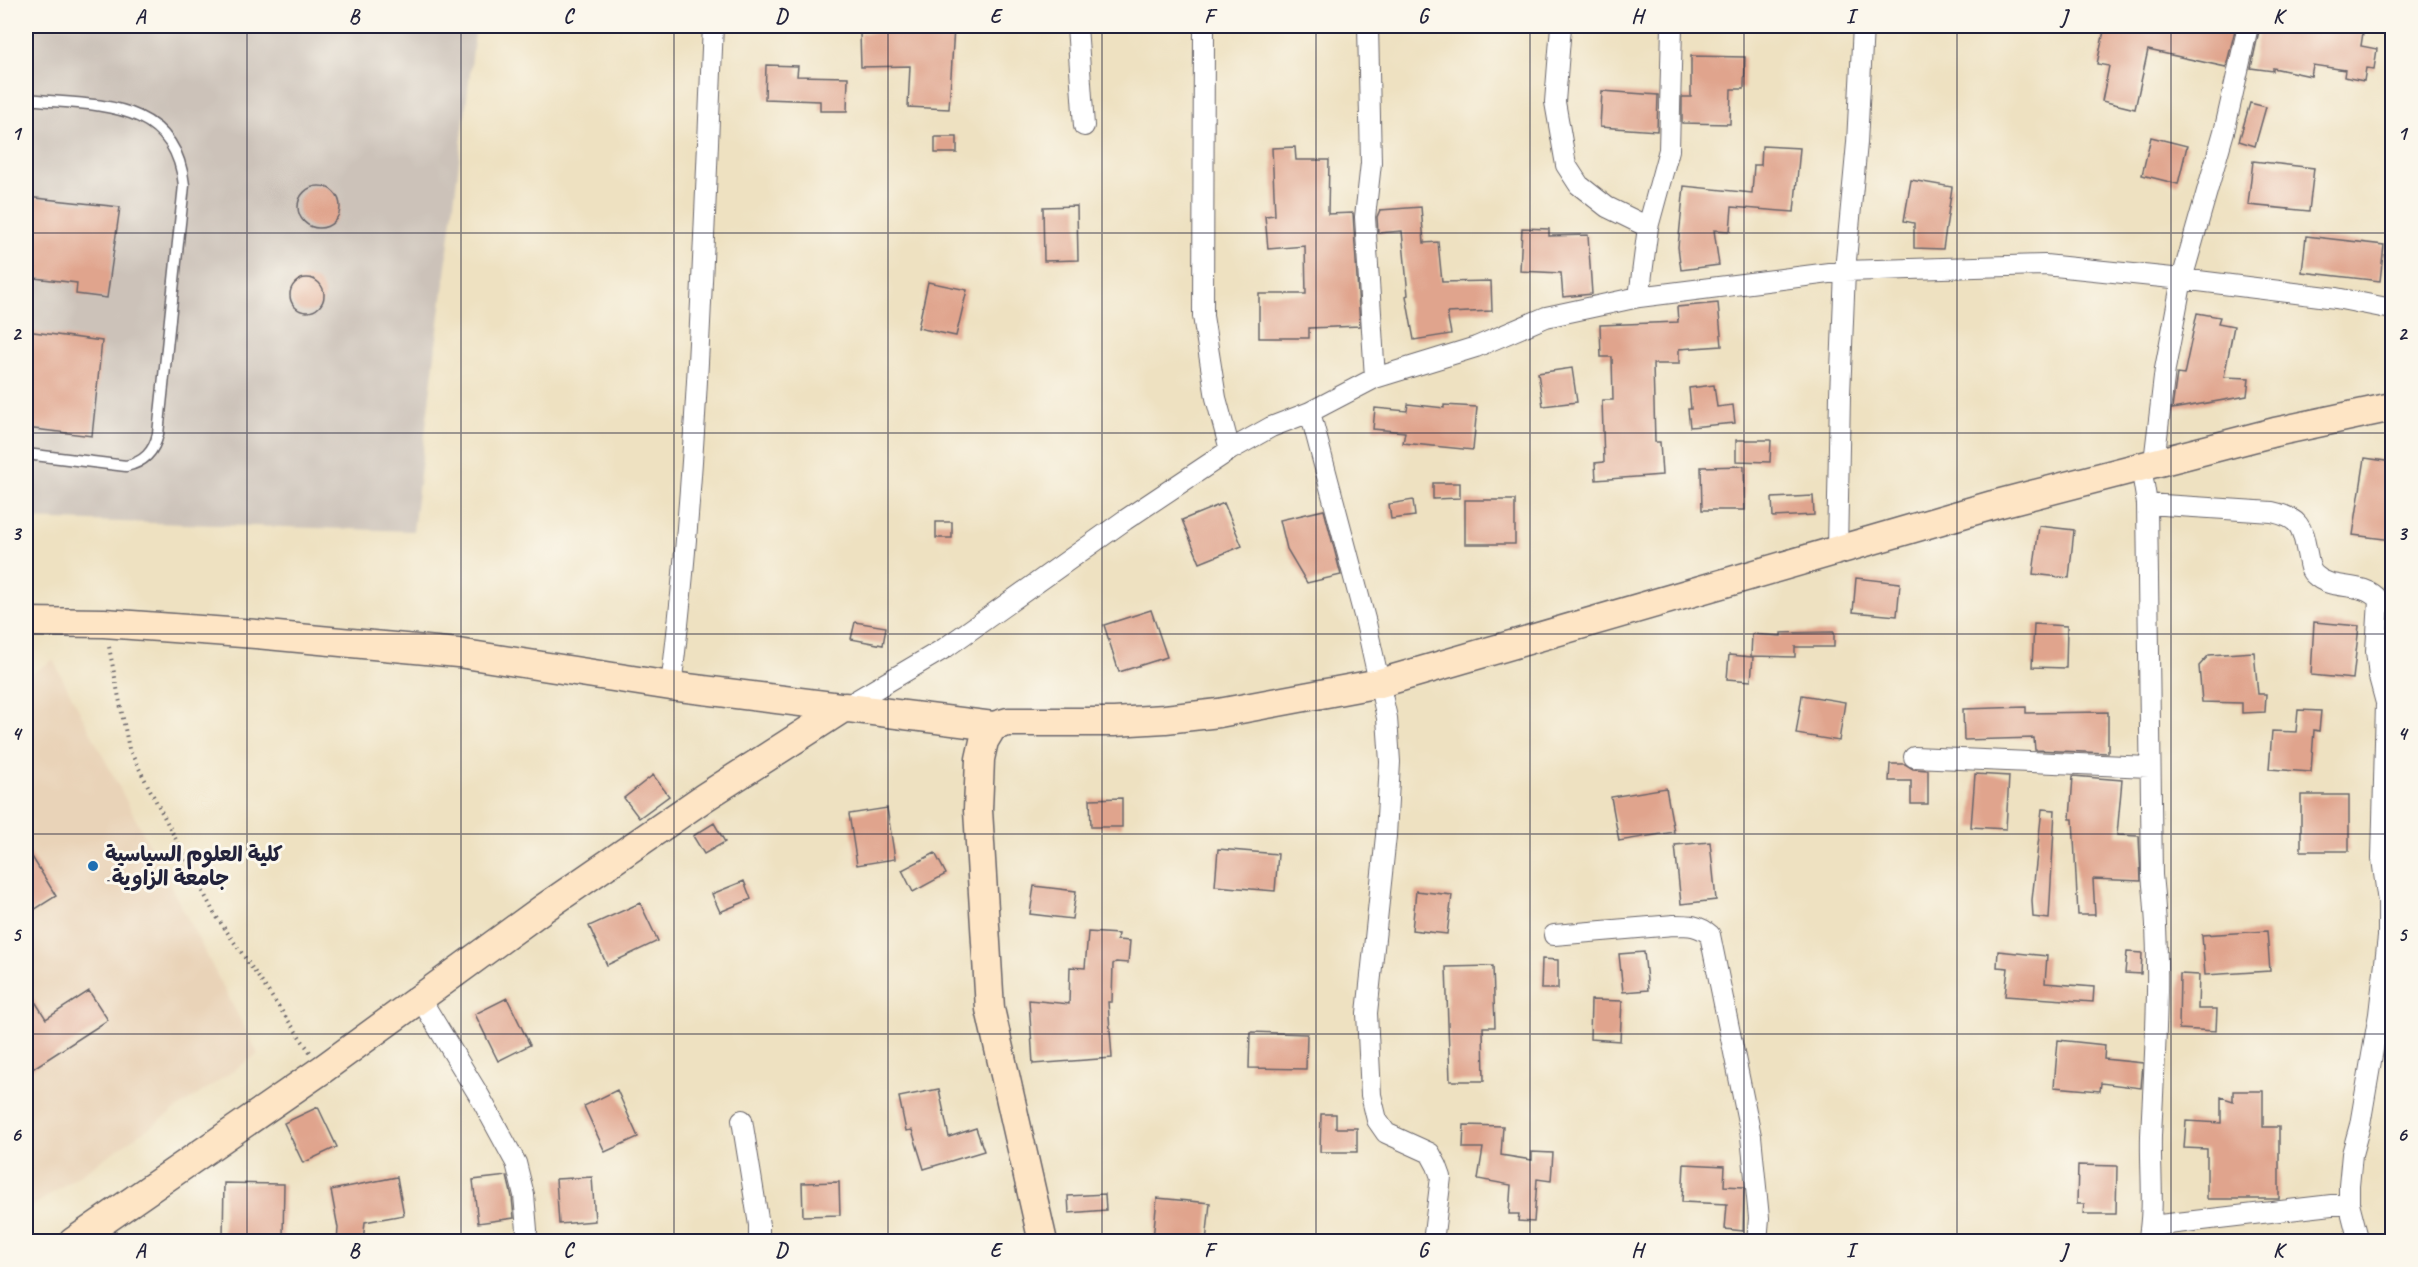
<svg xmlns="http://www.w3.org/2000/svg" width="2418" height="1267" font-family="Caveat,'Playpen Sans Arabic',sans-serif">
<rect width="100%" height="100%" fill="#fbf7ec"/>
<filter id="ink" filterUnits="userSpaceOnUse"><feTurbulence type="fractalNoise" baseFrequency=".0167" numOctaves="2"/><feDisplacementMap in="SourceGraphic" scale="12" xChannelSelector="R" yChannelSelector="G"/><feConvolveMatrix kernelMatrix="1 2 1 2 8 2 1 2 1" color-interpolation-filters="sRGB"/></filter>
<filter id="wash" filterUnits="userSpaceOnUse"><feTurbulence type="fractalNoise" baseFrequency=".008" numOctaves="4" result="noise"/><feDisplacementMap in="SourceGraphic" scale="24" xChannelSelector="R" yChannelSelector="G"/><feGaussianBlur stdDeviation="1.35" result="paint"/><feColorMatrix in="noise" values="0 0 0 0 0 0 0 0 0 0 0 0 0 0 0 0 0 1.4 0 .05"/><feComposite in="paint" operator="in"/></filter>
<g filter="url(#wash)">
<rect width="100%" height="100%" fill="#eee1c1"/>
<path fill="#e9d3b8" d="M53 660 258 1054 26 1211V677Z"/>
<path fill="#ccc2b9" d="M26 26H476L413 531 26 519Z"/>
<g id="blocks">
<path fill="#e0a48d" d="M2105 26H2236L2226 67 2148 50 2135 109 2102 101 2109 66 2097 64Z
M2260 26H2364L2361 46 2377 49 2374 69 2366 68 2364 81 2344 77 2345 70 2313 65 2311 76 2273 68V71L2251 68Z
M916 27H954L949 109 908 107 910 66 861 67 860 33 916 31Z
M1691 56 1745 57 1744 89H1731L1730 124 1682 123V97H1691Z
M766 65 798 66 797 76 848 77 847 111H820V101L765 99Z
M1602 91 1658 95 1657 131 1600 127Z
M2250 103 2266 107 2255 146 2239 141Z
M935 137H957V153H935Z
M2151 137 2187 146 2178 184 2142 175Z
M1762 146 1800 148 1794 212 1732 207 1730 231 1714 230 1719 265 1681 270 1678 247 1684 186 1752 193 1754 165H1761Z
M1295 147 1296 160H1329L1328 214 1353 213 1360 326 1309 328V338H1259V294H1306L1305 246 1268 249 1265 216 1275 215 1272 148Z
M2253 161 2314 168 2309 211 2248 205Z
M1911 180 1952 187 1943 249 1914 248V223L1904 221Z
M298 207a21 21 0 1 1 42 0a21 21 0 1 1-42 0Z
M26 197 120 207 107 298 76 294 77 283 26 277Z
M1077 206 1078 260 1044 261 1043 207Z
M1421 207 1424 243 1438 242 1442 282 1491 281 1492 311 1447 313 1451 334 1414 340 1406 296 1408 295 1402 231 1378 233 1377 217 1380 210Z
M1522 228 1549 229V236L1588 235 1592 294 1563 297 1561 273 1520 271Z
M2306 236 2384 245 2380 281 2302 272Z
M290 295a17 17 0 1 1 34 0a17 17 0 1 1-34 0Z
M928 282 967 290 956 336 918 328Z
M1718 303 1722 346 1679 349V364H1653L1655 442H1660L1662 475 1596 480 1595 463 1604 462 1602 400H1613L1612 357H1601L1600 325 1678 322 1677 307Z
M2197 313 2220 317 2218 323 2234 326 2224 377 2249 378 2247 396 2172 409 2177 374 2184 375Z
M26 331 102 341 92 436 26 428Z
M1572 368 1577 402 1543 406 1538 373Z
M1714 385 1717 407 1733 405 1735 423 1690 427 1688 409H1691L1689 388Z
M1408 404 1444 408V405L1477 407 1473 450 1403 443 1405 432 1373 429 1375 408 1407 411Z
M1736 440H1771L1770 462 1736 461Z
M2365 458 2392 462V540L2353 535Z
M1744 466 1745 510H1702L1701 467Z
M1433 483H1460V498L1433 499Z
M1813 496 1814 515 1773 517 1772 498Z
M1413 500 1415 516 1391 519 1389 504Z
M1465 500H1515V544H1465Z
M1224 503 1242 546 1200 563 1182 520Z
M1324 510 1341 575 1307 583 1287 549 1280 520Z
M936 522H952V538H936Z
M2039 526 2074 530 2069 578 2033 574Z
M1856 578 1900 583 1897 616 1853 612Z
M1151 610 1167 657 1119 672 1104 625Z
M855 622 886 627 883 645 851 639Z
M2314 622 2359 626 2353 679 2311 675Z
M2034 624 2067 626 2066 668 2032 667Z
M1834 632V647H1795V657L1751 656 1752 634 1781 636V633Z
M2254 652 2258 694H2266L2265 712 2242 713V703L2202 702 2199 666 2209 655Z
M1729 655 1753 657 1751 681 1727 679Z
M1802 695 1845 702 1839 741 1796 734Z
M2026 707V713L2108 712V753L2035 750 2034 738 1964 740 1963 709Z
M2298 710 2321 711 2319 731 2314 730 2311 772 2269 769 2272 731 2296 732Z
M1890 764H1905L1913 769 1928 770V804H1911V781H1889Z
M1975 774 2009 776 2006 829 1971 827Z
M653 775 669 796 639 818 624 798Z
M2073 776 2122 780 2117 835 2139 836 2141 881 2093 879 2095 915H2078L2073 819H2070Z
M1666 788 1674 832 1619 841 1611 797Z
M2301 795H2349V851H2301Z
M1122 798V827H1091L1090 799Z
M887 808 895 859 857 865 849 814Z
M2042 809 2055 810 2049 919 2033 917 2032 900Z
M714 823 725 842 704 854 693 836Z
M1710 842 1716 900 1681 904 1675 845Z
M26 847 56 896 26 915Z
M1218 849 1278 854 1275 891 1215 886Z
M935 853 946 874 913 892 902 870Z
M744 881 751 899 720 912 712 894Z
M1034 886 1076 891 1072 919 1030 914Z
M1416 891 1452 895 1447 934 1412 930Z
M640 903 658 941 607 965 589 926Z
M2267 931 2270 971 2205 975 2202 935Z
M1088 932 1118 934 1117 940 1130 941 1128 963 1116 962 1113 964 1112 1002H1108L1112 1058 1033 1064 1029 1000 1069 1004 1070 967 1085 968Z
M1998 951 2047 956 2045 983 2094 987 2093 1002 2005 996 2008 968 1997 967Z
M1644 952 1648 990 1623 992 1619 954Z
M2127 952 2142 953 2141 974 2125 973Z
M1542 959 1558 960V989H1541Z
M1493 966 1495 1027H1483L1484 1081H1450L1446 967Z
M2180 974 2199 975 2198 1009H2217L2216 1031 2179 1029Z
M26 987 46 1019 89 991 108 1020 26 1073Z
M507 998 530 1045 498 1061 475 1014Z
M1591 1000 1622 1001 1620 1041 1590 1039Z
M1250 1032 1307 1034 1306 1069 1249 1068Z
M2058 1040 2105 1045 2104 1059 2143 1063 2141 1088 2101 1083 2100 1091 2054 1087Z
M939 1089 949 1137 976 1128 984 1151 924 1169 912 1130 906 1131 899 1097Z
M617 1090 638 1137 605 1152 584 1106Z
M2233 1091H2263V1127H2279V1199H2207V1149L2184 1148 2186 1121 2221 1123V1097L2233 1101Z
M318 1107 337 1147 303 1163 284 1123Z
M1321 1114H1336V1128H1357V1152H1320Z
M1464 1125 1503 1126 1501 1155 1532 1160V1152L1553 1153 1551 1181 1537 1179 1534 1222 1518 1221 1519 1214H1509L1511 1185 1478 1179 1483 1148H1463Z
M1684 1164 1725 1166 1724 1186 1744 1187 1743 1231 1725 1229 1727 1204 1682 1202Z
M2078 1165 2117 1166 2116 1214H2083L2084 1204H2077Z
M507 1176 512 1197 514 1218 478 1223 473 1180Z
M397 1177 404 1215 365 1222 363 1242H337L338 1228 331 1190Z
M592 1177 595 1221 559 1224 556 1179Z
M839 1182 840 1215 803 1216 802 1183Z
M224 1183 284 1184 283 1238 223 1237Z
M1105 1194 1106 1210 1069 1213 1068 1196Z
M1157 1198 1210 1203 1206 1242 1153 1239Z"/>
</g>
</g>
<g filter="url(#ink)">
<use href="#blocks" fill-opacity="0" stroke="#69656a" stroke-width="1.5"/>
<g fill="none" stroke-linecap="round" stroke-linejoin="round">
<defs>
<path id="lane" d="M26 99C92 106 175 97 184 185L158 434C154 452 144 462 126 466L26 454"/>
<path id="street" d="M1077 26 1084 126
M1204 26 1203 316 1216 398 1230 450
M1368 26 1371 163 1365 217 1375 378
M1561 26 1555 102 1566 165 1579 185 1607 207 1648 227
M1639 297 1648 227 1669 150 1672 26
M1310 412 1366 623 1387 718 1390 762 1386 836 1367 1013 1371 1095 1377 1120 1386 1133 1430 1153 1437 1166 1441 1177 1433 1242
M2154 462 2165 369 2182 279 2225 128 2248 26
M2141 466 2147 504 2152 875C2162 962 2155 1049 2151 1136 2150 1171 2155 1207 2148 1242
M2147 504 2272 512C2304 519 2302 530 2308 558 2309 565 2310 571 2315 575 2332 592 2363 580 2379 600L2376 651 2379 677 2386 703 2382 859 2388 902V937L2379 1014 2360 1125 2352 1154 2349 1186V1203L2359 1242
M1837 550 1840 395 1845 271 1857 143 1863 26
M671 686C698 467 703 246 713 26
M845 707 945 648 1125 520 1230 450 1271 427 1310 412 1375 378 1476 347 1546 317 1639 297 1845 271 2045 265 2182 279 2336 298 2392 309
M1914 757 2149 767
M1554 935 1674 925C1689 925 1699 925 1710 935L1751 1136 1759 1218 1757 1242
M420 998 480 1097 516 1163 524 1195 527 1230 525 1242
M742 1120 759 1225V1242
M2151 1226 2349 1203"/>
<path id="secondary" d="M26 622 104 623 256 634 458 653 671 686 993 726
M73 1242 323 1069 544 908 705 797 845 707
M1043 1242 990 1009 978 810 980 759 984 741 993 726 1008 722H1114L1165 719 1219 713 1380 683 1993 505 2275 432 2392 407"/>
</defs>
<use href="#lane" stroke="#69656a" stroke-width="13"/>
<use href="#street" stroke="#69656a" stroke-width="22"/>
<use href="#secondary" stroke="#69656a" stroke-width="31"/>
<path stroke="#69656a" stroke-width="4" stroke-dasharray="1.5 4.5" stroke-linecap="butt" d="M109 647 129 749 214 913 310 1052"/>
<use href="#lane" stroke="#fff" stroke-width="10"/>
<use href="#street" stroke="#fff" stroke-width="20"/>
<use href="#secondary" stroke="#fee5c5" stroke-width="28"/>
</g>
</g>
<path fill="none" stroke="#22223b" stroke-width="1.5" stroke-opacity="0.55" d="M247 26V1242M461 26V1242M674 26V1242M888 26V1242M1102 26V1242M1316 26V1242M1530 26V1242M1744 26V1242M1957 26V1242M2171 26V1242M26 233H2392M26 433H2392M26 634H2392M26 834H2392M26 1034H2392"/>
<circle fill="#1f6fb2" stroke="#fbf7ec" stroke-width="2" cx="93" cy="866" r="6"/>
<g text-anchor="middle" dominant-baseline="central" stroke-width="6" stroke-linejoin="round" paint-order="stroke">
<g font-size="21" font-weight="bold" fill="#22223b" stroke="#fbf7ec" text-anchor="start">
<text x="105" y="854">كلية العلوم السياسية<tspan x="105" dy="24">-جامعة الزاوية</tspan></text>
</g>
</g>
<rect width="2418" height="1267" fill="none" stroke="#fbf7ec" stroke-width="66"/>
<rect x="33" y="33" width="2352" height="1201" fill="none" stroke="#22223b" stroke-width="2"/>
<g font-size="20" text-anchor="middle" font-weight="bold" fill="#22223b">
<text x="140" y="23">A</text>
<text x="354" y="23">B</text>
<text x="568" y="23">C</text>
<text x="781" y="23">D</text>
<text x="995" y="23">E</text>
<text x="1209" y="23">F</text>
<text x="1423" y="23">G</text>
<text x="1637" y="23">H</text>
<text x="1850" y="23">I</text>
<text x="2064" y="23">J</text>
<text x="2278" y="23">K</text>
<text x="16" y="140">1</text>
<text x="2402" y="140">1</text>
<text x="16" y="340">2</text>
<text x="2402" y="340">2</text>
<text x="16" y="540">3</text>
<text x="2402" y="540">3</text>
<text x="16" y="740">4</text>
<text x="2402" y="740">4</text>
<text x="16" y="941">5</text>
<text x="2402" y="941">5</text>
<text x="16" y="1141">6</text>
<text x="2402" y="1141">6</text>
<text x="140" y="1257">A</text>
<text x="354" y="1257">B</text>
<text x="568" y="1257">C</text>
<text x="781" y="1257">D</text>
<text x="995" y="1257">E</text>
<text x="1209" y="1257">F</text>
<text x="1423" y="1257">G</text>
<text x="1637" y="1257">H</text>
<text x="1850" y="1257">I</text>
<text x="2064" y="1257">J</text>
<text x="2278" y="1257">K</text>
</g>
</svg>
